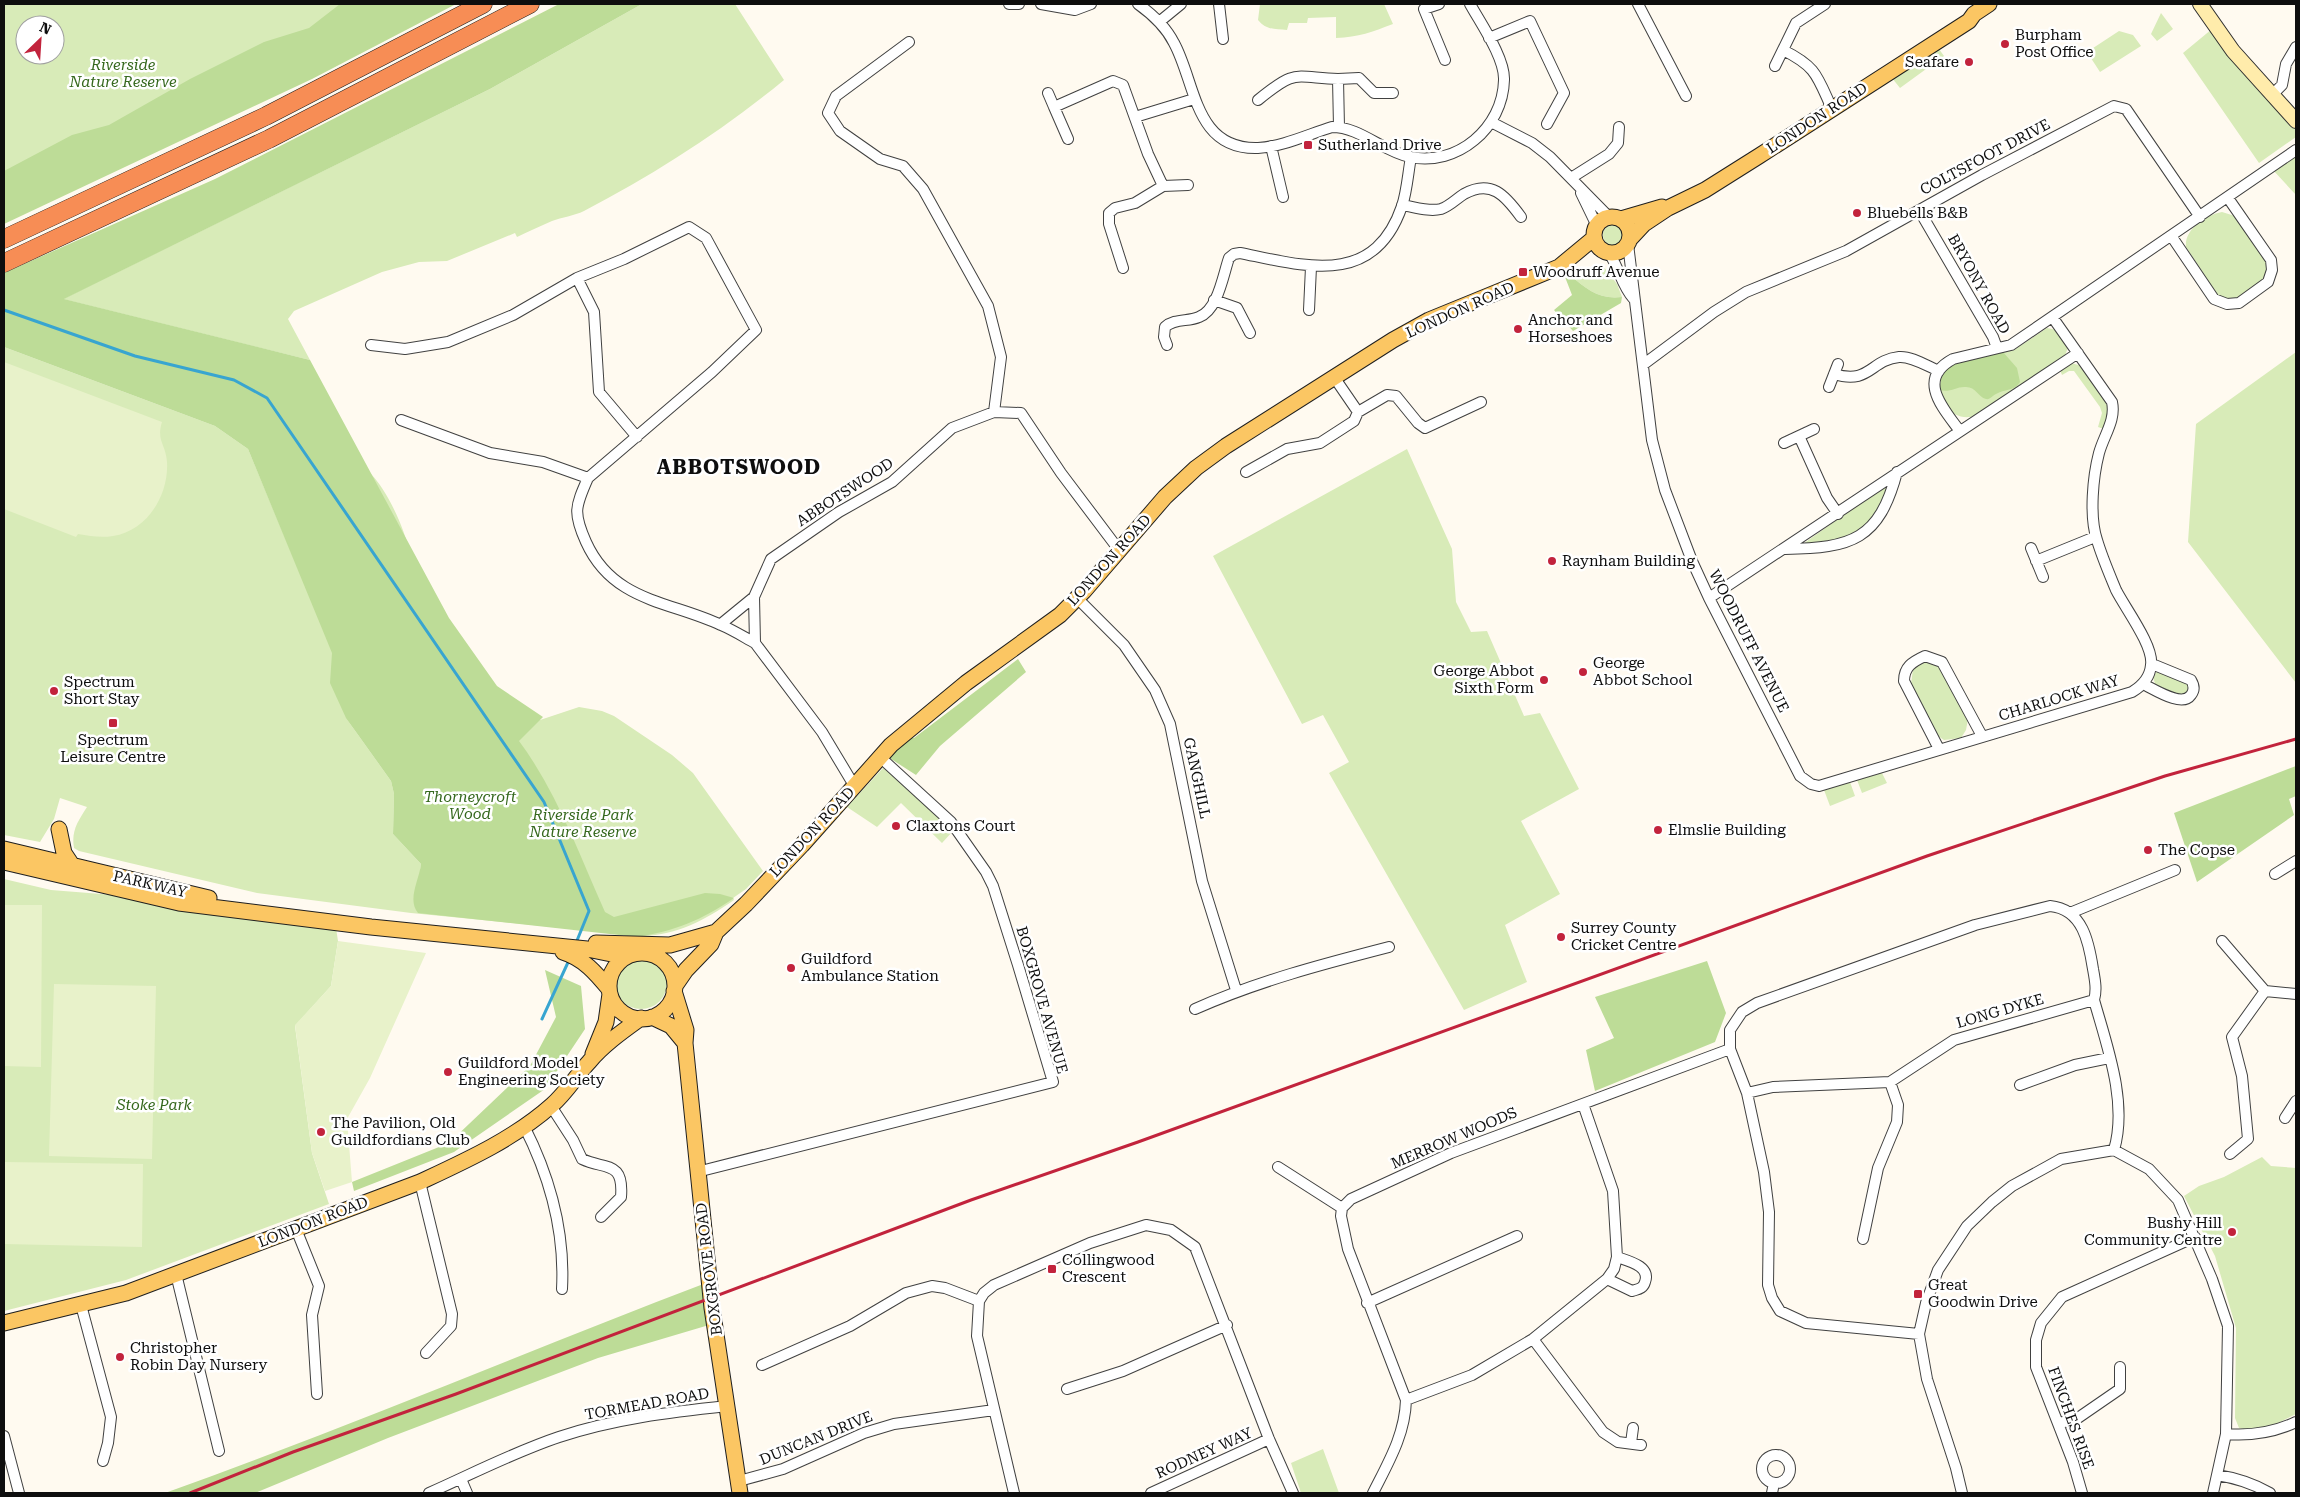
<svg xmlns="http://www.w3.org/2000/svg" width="2300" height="1497" font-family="'Roboto Serif',serif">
<rect width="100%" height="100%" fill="#fffaf0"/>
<path fill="#d8ebb8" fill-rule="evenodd" d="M4 4H418L4 209ZM25 25H55V55H25Z
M642 4H735L784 80C722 131 655 174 584 211 574 216 562 217 552 221 540 226 528 232 517 237L515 233 447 261 419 262 382 272 294 311 288 319 310 360 63 299 490 89Z
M1260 4H1384L1393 24C1372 32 1359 37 1336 38V17L1308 18 1307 23H1289L1287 30C1275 29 1266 30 1258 20Z
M2161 13 2173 29 2157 41 2151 34Z
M2212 29 2296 126V137L2259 163 2183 53Z
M2119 31 2133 35 2141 46 2100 72 2087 52Z
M1939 49 1944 56 1900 88 1892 78Z
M2296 153V195L2273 170Z
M2222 212 2235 216 2268 265 2266 278 2234 301 2221 297 2217 294 2186 247C2184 230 2205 215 2222 212Z
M1603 235a11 11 0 1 1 22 0a11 11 0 1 1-22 0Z
M1590 267H1604L1617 284 1622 297C1600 300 1586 289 1570 275Z
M2047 328 2057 330 2068 347 2065 356C2048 368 1985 416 1970 417 1960 418 1952 414 1946 407 1937 398 1940 381 1945 370L1956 363 2014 350Z
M4 347 215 426 248 449 299 571 371 474C387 490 406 531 409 552L484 682 540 720 579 707 602 711 614 716 672 755 693 773 763 871 746 889 733 898 734 900C705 920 677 935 643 936L411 913 257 893 79 851 74 848C71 831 78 821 87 807L60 798 54 819 40 842 4 835ZM346 718 451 856 420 872 421 864 393 834 394 794 391 781Z
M2296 352V683L2188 542 2196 424Z
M2071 363 2082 366 2106 399 2109 409 2104 429 2098 427 2102 413 2100 407 2074 371H2069L2062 375 2060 370Z
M1407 449 1452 549 1456 602 1471 632 1487 631 1524 716 1540 713 1579 789 1521 821 1560 894 1505 925 1527 982 1464 1010 1329 773 1349 762 1323 715 1302 724 1213 556Z
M1891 481 1874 520 1846 540 1803 544Z
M1926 661 1940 665 1968 719 1966 730 1961 738 1944 740 1938 736 1911 684 1913 669 1921 662Z
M2157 671 2188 682 2190 690 2183 697 2156 687 2153 677Z
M883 768 911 789 953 831 942 843 901 803 877 827 847 807Z
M1882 773 1887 783 1862 793 1857 780Z
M1850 782 1855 796 1830 806 1824 790Z
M4 879 51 890 139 897 336 928 338 941 331 986 295 1026 312 1153 329 1204 126 1280 4 1311Z
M615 983a26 26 0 1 1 52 0a26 26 0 1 1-52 0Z
M2262 1157 2271 1166 2296 1168V1414C2277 1423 2260 1434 2239 1428L2235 1418 2236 1328 2215 1256 2184 1196 2199 1186 2224 1177Z
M1323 1449 1339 1493H1301L1291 1463Z"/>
<path fill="#bddc97" d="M340 4H456L312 79 4 224V171L72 135 109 125 190 79 264 42 309 28Z
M559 4H642L490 89 64 299 310 360 449 618 497 686 543 717 519 741C557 792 579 854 605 912L614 917 705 893 720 894 734 898C702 920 675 931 637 937L418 913C407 899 419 881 421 864L393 834 394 794 391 781 346 718 330 683 332 653 248 449 215 426 4 347V273L215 179Z
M1570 275C1586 289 1600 300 1622 297L1621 303 1573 331 1554 310 1572 295 1565 277Z
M2003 352 2017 368 2020 382C2015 391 2004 389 1996 394 1993 395 1990 400 1986 399 1978 397 1976 387 1966 387 1957 386 1950 393 1940 390 1940 384 1941 373 1946 368 1955 359 1990 355 2003 352Z
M1018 659 1026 672 940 746 916 775 888 757 904 733 914 738Z
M2296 766V796L2289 799 2294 815 2197 882 2174 813Z
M1707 961 1726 1013 1715 1042 1595 1091 1586 1050 1614 1038 1595 997Z
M545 970 581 986 585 1029 545 1089 454 1152 354 1191 352 1182 449 1143 530 1066 556 1017Z
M706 1283 709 1325 598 1358 388 1438 255 1493H165C347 1428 525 1352 706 1283Z"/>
<path fill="#e8f2ca" d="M4 362 162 422C156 441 166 444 167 462 169 495 147 531 113 536 101 538 90 536 78 534L76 537 4 509Z
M4 905H42L41 1067 4 1066Z
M338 941 426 953 370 1078 347 1119 352 1182 325 1191 312 1153 295 1025 331 986Z
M54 984 156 986 152 1159 49 1156Z
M4 1162 143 1164 142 1247 4 1244Z"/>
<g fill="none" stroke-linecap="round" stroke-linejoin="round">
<path stroke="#38a5d0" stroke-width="3" d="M4 310 135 356 234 380 267 398 544 802 589 911 576 943
M542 1019 570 958"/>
<defs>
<path id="street" d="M1009 4H1019
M1041 4 1075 10 1091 4
M1138 4C1152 14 1166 27 1174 43 1196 83 1194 150 1258 148 1282 147 1309 134 1332 127 1360 127 1382 151 1410 157 1457 167 1503 128 1504 80 1505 58 1481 24 1470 4
M1219 4 1223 39
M1439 4 1424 9 1445 60
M1638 4 1686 96
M1159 22 1181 4
M1489 38 1530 21 1564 93 1547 124
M909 42 836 96 828 113 840 131 880 159 903 166 923 189 988 306 1001 357 994 412
M1783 50C1817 67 1817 76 1832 109
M1775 66 1796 23 1825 4
M1338 79 1359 78 1374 93H1393
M1048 93 1054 107
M2272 95 2282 85 2286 64 2296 47
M1258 100C1296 69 1292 77 1338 79L1339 127
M1135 117 1194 99
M1491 122 1532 143 1550 157 1609 217
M1068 139 1054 107 1113 81 1123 85 1148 154 1163 186
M1271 146 1283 197
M1571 178 1609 154 1618 143 1619 127
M1581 193 1596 224
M1402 205C1415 207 1429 212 1441 209 1450 206 1456 199 1464 194 1491 179 1505 195 1521 217
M1919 210 1993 337 1997 348
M2172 237 2214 299 2227 304 2239 303 2268 282 2272 270 2271 260 2228 198
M1628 244 1652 440 1665 490 1692 561 1709 598 1800 776 1811 784 1819 786 2132 692C2142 686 2150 678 2151 665 2154 646 2125 608 2116 590 2109 573 2102 557 2097 540 2089 516 2093 476 2099 453 2104 435 2116 420 2112 402L2053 318
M1609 253C1619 268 1622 286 1633 298
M1123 268 1109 224V213L1115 208 1135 203 1163 186 1188 185
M577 278 594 312 599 392 637 437
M1214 300 1237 308 1250 333
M1309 310 1311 267
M371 345 405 349 448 342 513 315 577 278 624 259 689 227 706 238 756 330 712 372 588 478C575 507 573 513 586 542 613 602 670 601 721 625 733 630 744 637 755 643
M1167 345 1164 337 1165 327C1175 318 1188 322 1199 317 1218 310 1223 275 1229 258L1234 254 1240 253C1305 266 1374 288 1402 206 1407 191 1408 173 1411 157
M1644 364 1714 312 1746 292 1846 251 1982 175 2114 106 2126 109 2200 217
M1834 374C1870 385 1870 360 1899 357 1912 356 1927 366 1939 371
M1334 377 1358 412 1387 395 1396 396 1418 423 1425 428 1481 402
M1829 387 1838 364
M401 420 490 453 543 462 588 478
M1959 430C1943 408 1916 379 1953 359L2011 345 2296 150
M1799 436 1827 498 1838 514
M1784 443 1814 429
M1246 472 1287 449 1320 443 1354 421 1358 412
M2031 548 2043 577
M1785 549C1852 548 1879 540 1897 472
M2036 561 2095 537
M1077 598 1124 645 1155 690 1170 724 1202 881 1236 990
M1709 598 2078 353
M721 624 754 597
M2143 684C2154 689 2182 708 2191 695 2195 690 2194 685 2191 680L2152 664
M1939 749 1904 681C1904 667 1912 662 1925 656L1942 662 1982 736
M855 787 822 732 755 643 754 597 771 559 839 512 892 482 952 428 994 412 1021 413 1061 473 1119 550
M2275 874 2296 861
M2070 913 2175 870
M2222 941 2265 991
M2265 991 2296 994
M1195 1009C1258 981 1323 964 1389 947
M2020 1085 2075 1065 2109 1058
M1747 1093 1773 1087 1890 1082 1954 1040 2094 1000
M1583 1104 1613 1191 1617 1257C1628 1261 1651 1266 1645 1282 1643 1289 1638 1289 1632 1291L1607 1279
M551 1106 573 1140 582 1159C605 1170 624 1160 621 1197L601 1217
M2285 1118 2296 1101
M524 1126C550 1177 565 1232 562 1289
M2230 1154 2248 1139 2242 1076 2232 1037 2265 991
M1278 1167 1342 1208
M697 1172 1053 1082 1018 965 993 886 986 872 951 822 880 757
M420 1182 452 1314 451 1326 426 1353
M296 1229 319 1286 312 1315 317 1394
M1863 1239 1878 1168 1897 1122 1898 1105 1890 1082
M176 1274 219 1451
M1367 1303 1517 1236
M81 1305 111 1417 108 1443 103 1461
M1919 1334 1806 1323 1780 1311 1772 1298 1768 1285 1769 1212 1764 1172 1747 1093 1730 1049V1030L1742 1012 1757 1003 1975 925 2050 906C2083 909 2089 943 2093 969 2095 980 2097 990 2094 1000 2107 1046 2128 1103 2114 1150
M1533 1339 1603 1432 1618 1442 1641 1445
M762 1365 850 1326 906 1293 932 1286 945 1288 979 1301
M1067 1389 1123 1371 1227 1325
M1406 1400 1472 1375 1533 1339 1607 1279 1614 1269 1617 1257
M2058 1423 2075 1420 2120 1389V1367
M2226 1434C2251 1436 2273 1433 2296 1422
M4 1436 19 1493
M1631 1443 1633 1428
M1762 1469a14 14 0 1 1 28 0a14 14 0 1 1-28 0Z
M2217 1475C2237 1478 2252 1483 2270 1493
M461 1479 467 1493
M739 1481 783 1469 864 1433 894 1424 994 1410
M429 1493C472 1474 514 1452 559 1437 613 1419 670 1412 727 1406
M1014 1493 977 1336 979 1301 984 1293 994 1285 1090 1243 1146 1225 1171 1230 1195 1247 1269 1439 1293 1493
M1151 1493 1269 1439
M1373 1493C1388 1463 1405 1435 1406 1400L1348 1249 1341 1216 1342 1208 1351 1199 1451 1153 1730 1049
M1772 1493 1774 1483
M1962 1493 1956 1468 1927 1379 1919 1334 1926 1303 1938 1270 1967 1226 1992 1202 2012 1186 2061 1159 2114 1150 2149 1169 2178 1200 2212 1279 2228 1326 2226 1434 2213 1493
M2082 1493 2073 1462 2036 1367V1340L2041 1323 2062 1297 2195 1237"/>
<path id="secondary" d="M2200 4 2233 51 2296 121"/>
<path id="primary" d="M1594 235a18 18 0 1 1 36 0a18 18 0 1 1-36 0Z
M1621 219 1662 207
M1630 239 1644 224 1668 208 1705 190 1759 156 1969 21 1974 14 1989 4
M59 829 64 853 72 865
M4 849 209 898
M4 862 179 903 371 927 587 949 626 957
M596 943 670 945 716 932
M563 952C583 958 596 973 609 989
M609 986a33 33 0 1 1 66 0a33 33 0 1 1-66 0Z
M675 986 686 970 711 944 716 932 746 904 802 845 891 745 966 683 1060 615 1084 591 1165 497 1196 468 1226 446 1393 340 1429 320 1559 267 1594 238
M674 991 686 1030 685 1043 712 1308 740 1493
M652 1017 671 1026 685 1043
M593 1054 606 1022 610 994
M4 1323 126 1293 420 1182C465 1161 514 1139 552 1105 566 1093 576 1076 589 1062 603 1045 623 1031 641 1018"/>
<path id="highway" d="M4 239 266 116 483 4
M4 263 269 139 530 4"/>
</defs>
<use href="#street" stroke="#414141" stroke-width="12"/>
<use href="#secondary" stroke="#303030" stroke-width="16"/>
<use href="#primary" stroke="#1f1f1f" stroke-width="17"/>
<use href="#highway" stroke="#1f1f1f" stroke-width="19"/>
<use href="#street" stroke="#fff" stroke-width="10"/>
<use href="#secondary" stroke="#ffecab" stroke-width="14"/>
<use href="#primary" stroke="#fbc663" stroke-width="15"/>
<use href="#highway" stroke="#f78d55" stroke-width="18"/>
<path stroke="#c2233c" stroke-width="3" d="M190 1493 293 1452 456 1394 971 1200 1138 1142 1927 856 2165 776 2296 739"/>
</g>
<g fill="#c2233c" stroke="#fff" stroke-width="2">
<circle cx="2005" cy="44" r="5"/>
<circle cx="1969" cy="62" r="5"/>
<rect x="1303" y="140" width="10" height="10" rx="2.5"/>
<circle cx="1857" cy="213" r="5"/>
<rect x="1518" y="267" width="10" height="10" rx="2.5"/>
<circle cx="1518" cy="329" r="5"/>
<circle cx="1552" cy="561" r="5"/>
<circle cx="1583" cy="672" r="5"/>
<circle cx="1544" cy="680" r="5"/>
<circle cx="54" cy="691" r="5"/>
<rect x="108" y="718" width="10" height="10" rx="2.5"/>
<circle cx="896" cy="826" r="5"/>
<circle cx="1658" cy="830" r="5"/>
<circle cx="2148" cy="850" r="5"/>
<circle cx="1561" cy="937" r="5"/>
<circle cx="791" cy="968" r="5"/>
<circle cx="448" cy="1072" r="5"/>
<circle cx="321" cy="1132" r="5"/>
<circle cx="2232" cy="1232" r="5"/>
<rect x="1047" y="1264" width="10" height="10" rx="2.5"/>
<rect x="1913" y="1289" width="10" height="10" rx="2.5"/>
<circle cx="120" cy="1357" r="5"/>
</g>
<g text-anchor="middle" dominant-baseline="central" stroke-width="5" stroke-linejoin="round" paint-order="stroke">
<g font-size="15" fill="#0e0e0e" stroke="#fff" text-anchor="start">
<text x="2015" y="35">Burpham<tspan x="2015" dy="17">Post Office</tspan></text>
<text x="1959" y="62" text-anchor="end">Seafare</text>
<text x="1318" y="145">Sutherland Drive</text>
<text x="1867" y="213">Bluebells B&amp;B</text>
<text x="1533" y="272">Woodruff Avenue</text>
<text x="1528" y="320">Anchor and<tspan x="1528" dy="17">Horseshoes</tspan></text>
<text x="1562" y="561">Raynham Building</text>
<text x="1593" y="663">George<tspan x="1593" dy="17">Abbot School</tspan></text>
<text x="1534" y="671" text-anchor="end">George Abbot<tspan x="1534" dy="17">Sixth Form</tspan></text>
<text x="64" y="682">Spectrum<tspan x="64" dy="17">Short Stay</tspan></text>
<text x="113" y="740" text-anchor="middle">Spectrum<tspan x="113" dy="17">Leisure Centre</tspan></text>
<text x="906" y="826">Claxtons Court</text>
<text x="1668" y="830">Elmslie Building</text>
<text x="2158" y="850">The Copse</text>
<text x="1571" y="928">Surrey County<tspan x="1571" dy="17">Cricket Centre</tspan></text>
<text x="801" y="959">Guildford<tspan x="801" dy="17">Ambulance Station</tspan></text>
<text x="458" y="1063">Guildford Model<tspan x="458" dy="17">Engineering Society</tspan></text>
<text x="331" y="1123">The Pavilion, Old<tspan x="331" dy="17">Guildfordians Club</tspan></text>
<text x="2222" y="1223" text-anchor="end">Bushy Hill<tspan x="2222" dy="17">Community Centre</tspan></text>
<text x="1062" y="1260">Collingwood<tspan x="1062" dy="17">Crescent</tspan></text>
<text x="1928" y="1285">Great<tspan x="1928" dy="17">Goodwin Drive</tspan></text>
<text x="130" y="1348">Christopher<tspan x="130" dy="17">Robin Day Nursery</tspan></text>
</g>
<g font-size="15" font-style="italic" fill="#35681d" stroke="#fff">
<text x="123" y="65">Riverside<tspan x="123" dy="17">Nature Reserve</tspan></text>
<text x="470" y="797">Thorneycroft<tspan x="470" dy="17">Wood</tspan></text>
<text x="583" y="815">Riverside Park<tspan x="583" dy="17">Nature Reserve</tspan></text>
<text x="154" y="1105">Stoke Park</text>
</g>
<g font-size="15" fill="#0e0e0e" stroke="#fff">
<text transform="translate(1817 118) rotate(-33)">LONDON ROAD</text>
<text transform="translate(1985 157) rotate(-28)">COLTSFOOT DRIVE</text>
<text transform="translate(1979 284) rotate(61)">BRYONY ROAD</text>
<text transform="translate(1460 310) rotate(-24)">LONDON ROAD</text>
<text transform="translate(845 492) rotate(-33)">ABBOTSWOOD</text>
<text transform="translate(1109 560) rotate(-48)">LONDON ROAD</text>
<text transform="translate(1749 641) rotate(63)">WOODRUFF AVENUE</text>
<text transform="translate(2059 698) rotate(-17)">CHARLOCK WAY</text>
<text transform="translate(1197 778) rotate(78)">GANGHILL</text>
<text transform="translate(812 832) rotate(-47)">LONDON ROAD</text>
<text transform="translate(150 884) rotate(13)">PARKWAY</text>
<text transform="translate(1042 1000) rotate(74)">BOXGROVE AVENUE</text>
<text transform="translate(2000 1011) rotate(-16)">LONG DYKE</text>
<text transform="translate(1454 1138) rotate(-23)">MERROW WOODS</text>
<text transform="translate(313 1222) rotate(-21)">LONDON ROAD</text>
<text transform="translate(709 1269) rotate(-97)">BOXGROVE ROAD</text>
<text transform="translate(647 1404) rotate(-10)">TORMEAD ROAD</text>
<text transform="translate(2071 1418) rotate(70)">FINCHES RISE</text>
<text transform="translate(816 1438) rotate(-22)">DUNCAN DRIVE</text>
<text transform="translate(1204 1453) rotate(-24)">RODNEY WAY</text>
</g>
<g font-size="20" font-weight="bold" letter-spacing="1" fill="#0e0e0e" stroke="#fff">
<text x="739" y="467">ABBOTSWOOD</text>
</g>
</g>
<rect width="2300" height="1497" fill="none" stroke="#0e0e0e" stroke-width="10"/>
<g transform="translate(40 40) rotate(25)"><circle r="24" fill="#ffffff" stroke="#9f9f9f"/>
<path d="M0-4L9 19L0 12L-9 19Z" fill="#c2233c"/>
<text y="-8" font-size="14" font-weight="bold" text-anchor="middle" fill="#0e0e0e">N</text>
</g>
</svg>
